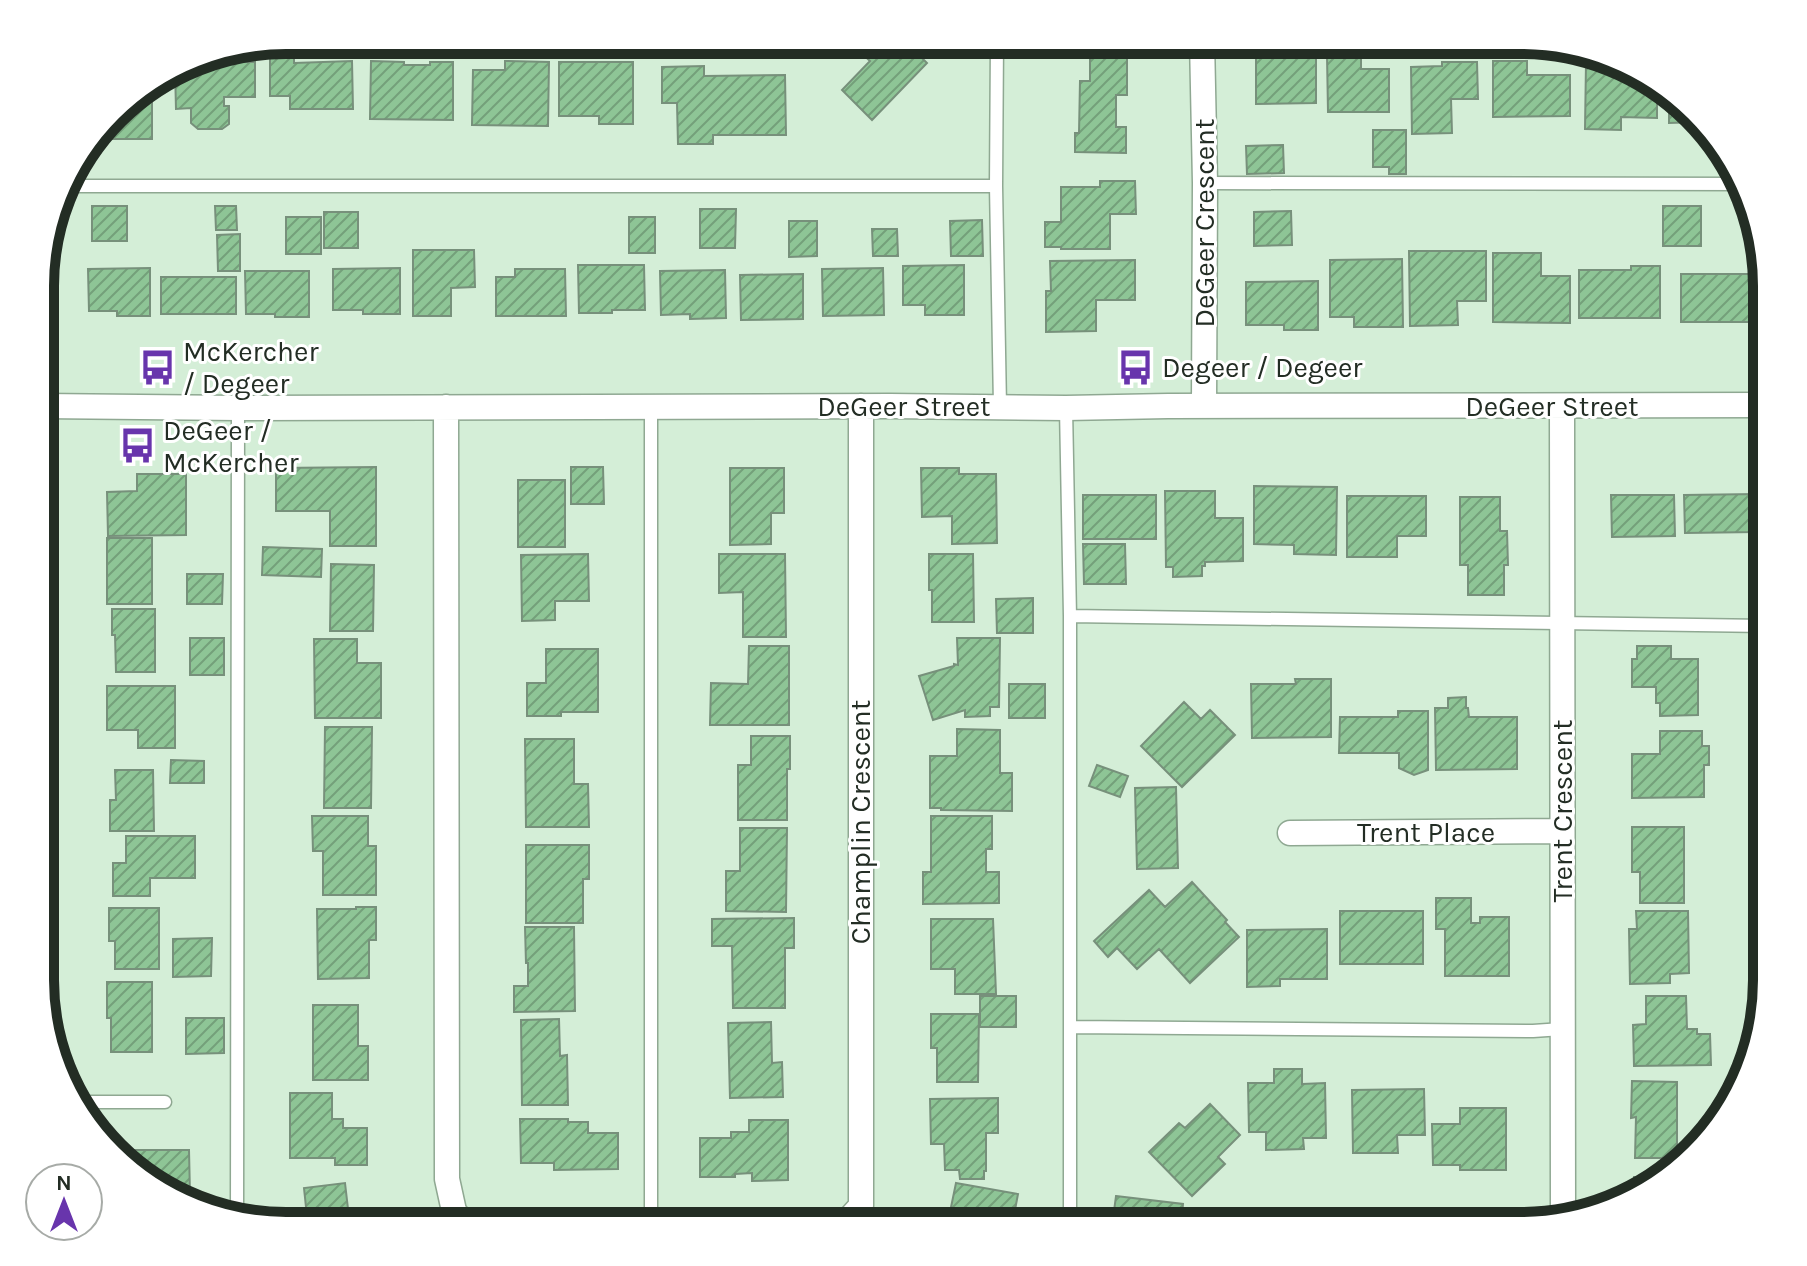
<svg xmlns="http://www.w3.org/2000/svg" width="1807" height="1266" font-family="Karla,sans-serif">
<defs>
<pattern id="building-hatch" width="6" height="6" patternUnits="userSpaceOnUse" patternTransform="scale(2)"><rect width="6" height="6" fill="#8ec596"/><path d="M-1 1l2-2M0 6l6-6M5 7l2-2" fill="none" stroke="#74a07a"/></pattern>
</defs>
<rect width="100%" height="100%" fill="#d4eed7"/>
<path fill="url(#building-hatch)" stroke="#77907b" stroke-width="2" d="M867 40H904L927 63 872 120 842 90 870 61 858 50Z
M935 40H978L976 51 934 43Z
M1361 54V69H1389V112H1328L1327 55Z
M294 57V63L352 61 353 109H290V96H270V58Z
M1256 57H1316V103L1256 104Z
M206 58H224V62H255V97H224V106H229V124L222 129H198L191 123V108L176 109 175 69 184 63 206 64Z
M1090 58H1127V95H1116V127H1126V153L1075 152V133H1079L1080 81H1090Z
M371 61 404 62V65H430V62H453V120L370 119Z
M505 61 549 62 548 126 472 125 473 70H505Z
M1493 61H1527V75H1570V116L1493 117Z
M559 62H633V124H599V116H559Z
M1442 62H1477L1478 99H1451L1452 133 1412 134 1411 67 1442 66Z
M1586 63 1620 64 1630 69V76H1643L1657 83V118L1621 117V130L1585 129Z
M704 66V76L785 75 786 135H713V144H678L677 103H662V67Z
M148 86V95H152V139H100V132L123 101Z
M1669 90H1671L1698 122 1669 123Z
M1373 130H1406V174H1389V167H1373Z
M1283 145 1284 173 1247 174 1246 146Z
M1100 181H1135L1136 214H1110V249H1061V247H1045V222H1061V187H1100Z
M92 206H127V241H92Z
M215 206H236L237 230H216Z
M1663 206H1701V246H1663Z
M700 209H736L735 248H700Z
M1291 211 1292 245 1254 246V212Z
M324 212H358V248H324Z
M286 217H321V254H286Z
M629 217H655V253H629Z
M982 220 983 256H951L950 221Z
M789 221H817V256L789 257Z
M872 229H897L898 256H873Z
M240 234V271H218L217 235Z
M413 250H474L475 287 451 288V316H413Z
M1409 251H1486V301H1457L1458 325 1410 326Z
M1493 253H1541V276H1570V323L1493 322Z
M1402 259 1403 327H1354V317H1330V260Z
M1135 260V300H1096V331L1046 332V291H1051L1050 261Z
M578 265H644L645 310H612V313H579Z
M964 265V315H925V305H903V266Z
M1631 266H1660V318H1579V270H1631Z
M150 268V316H117V311H89L88 269Z
M400 268V314H363V310H333V269Z
M883 268 884 315 823 316 822 269Z
M515 269H565L566 316H496V277H515Z
M725 270 726 318 690 319V314L661 315 660 271Z
M245 271H309V317H275V314H246Z
M803 274V319L741 320 740 275Z
M1681 274H1753L1752 322H1681Z
M1760 276H1766V322H1760Z
M161 277H236V314H161Z
M1318 281V330H1284V325H1246V282Z
M376 467V546H330V511H276V468Z
M571 467H603L604 504H571Z
M730 468H784V513H771V544L730 545Z
M921 468H959V474H996L997 543 952 544V516L922 517Z
M137 474H186V535L108 536 107 492 137 491Z
M518 480H565V547H518Z
M1254 486 1337 487 1336 555 1294 554V545L1254 544Z
M1165 491H1215V518H1243V561L1205 562V566H1202V576L1173 577V567H1166Z
M1756 494V532L1685 533 1684 495Z
M1083 495H1156V539H1083Z
M1611 495H1674L1675 536 1612 537Z
M1347 496H1426V536H1397V557H1347Z
M1460 497H1500V531H1507L1508 565H1504V595H1468V565H1460Z
M107 538H152V604H107Z
M1083 544H1125L1126 584H1084Z
M263 547 322 549 321 577 262 575Z
M588 554 589 601H555V620L522 621 521 555Z
M719 554H785L786 637H743V592L719 593Z
M929 554H973L974 622H932V590H929Z
M331 564 374 565 373 631H330Z
M1765 564H1766V603H1765Z
M187 574H223L222 604H187Z
M1033 598V633H997L996 599Z
M112 609H155V672H116L115 635H112Z
M190 638H224V675H190Z
M957 638H1000L999 707H990V716L965 717V710L933 720 919 676 954 666V664L958 665Z
M314 639H357V663H381V718H315Z
M749 646H789V725H710L711 683 748 684Z
M1637 646H1671V659H1698V715L1660 716V703H1656V687H1632V659H1637Z
M546 649H598V712H561V716H527V683H546Z
M1295 679H1331V737L1252 738 1251 684H1296Z
M1009 684H1045V718H1009Z
M107 686H175V748H138V730H107Z
M1466 697V708H1468L1469 717H1517V769L1436 770 1435 708H1448V698Z
M1184 702 1201 719 1210 710 1235 735 1182 787 1141 746Z
M1398 711H1428V770L1414 775 1399 768V753H1339L1340 717H1398Z
M325 727H372L371 808H324Z
M957 729 1000 730V773H1012V811L941 810V808H930V756H957Z
M1660 731H1702V746H1709V765H1704V797L1632 798V754H1660Z
M751 736H790V769H787V820H738V765H751Z
M525 739H574V784H588L589 827H526Z
M171 760 204 761V783H170Z
M1097 765 1128 776 1120 797 1089 786Z
M115 770H153L154 831H110V800H116Z
M1176 787 1178 868 1137 869 1135 788Z
M312 816H368V846H376V895H323V851H313Z
M931 816H992V849H986V872H999V903L923 904V872H931Z
M1632 827H1684V903H1640V872H1632Z
M740 828H787L786 912 726 911V871H740Z
M126 836H195V878H150V896H113V863H126Z
M526 845H589V879H583V923H526Z
M1192 882 1227 920 1225 922 1239 937 1190 983 1159 949 1137 969 1117 948 1108 957 1094 941 1149 890 1165 907Z
M1436 898H1471V923H1480V917H1509V976H1445V929H1436Z
M356 907H376V940H369V978L318 979 317 909H356Z
M109 908H159V969H115V941H109Z
M1340 911H1423V964H1340Z
M1636 911H1688L1689 973 1670 974V983L1630 984 1629 929H1637Z
M794 918V948H785V1008H733L732 946H712V919Z
M931 919H993L996 994H955V969H931Z
M525 927H574L575 1011 514 1012V986H528V963H526Z
M1327 929V979H1280V986L1247 987V930Z
M212 938 211 976 173 977V939Z
M107 982H152V1052H111V1018H107Z
M980 996H1016V1027H980Z
M1646 996H1686L1687 1029H1697V1034H1710L1711 1065 1634 1066 1633 1025 1646 1024Z
M313 1005H358V1046H368V1080H313Z
M931 1014H979L978 1082H937V1048H931Z
M186 1018H224V1053L186 1054Z
M559 1019 560 1056 567 1055 568 1105H522L521 1020Z
M771 1022 772 1063 782 1062 783 1097 730 1098 728 1023Z
M1274 1069H1302V1084L1325 1083 1326 1138H1303L1304 1149 1266 1150V1132H1249L1248 1083H1274Z
M1632 1081 1677 1082V1158H1635L1636 1117 1631 1118Z
M1424 1089 1425 1135H1397L1398 1153H1353L1352 1090Z
M290 1093H332V1119H343V1128H367V1165H335V1158H290Z
M998 1098V1133H986V1171H984V1179H960L959 1170H945L944 1144H931L930 1099Z
M1210 1104 1240 1135 1218 1157 1225 1164 1192 1196 1149 1152 1179 1123 1185 1128Z
M1460 1108H1506V1170H1460V1165H1433L1432 1124H1460Z
M520 1119H568V1122H588V1133H618V1169L554 1170V1163H521Z
M749 1120H788V1180L752 1181V1173L735 1174V1177H700V1138H731V1132H749Z
M114 1150H189L190 1194 172 1195 136 1176Z
M1634 1177H1659L1634 1198Z
M345 1183 350 1226H308L304 1188Z
M956 1183 1018 1194 1012 1226H967L968 1221 949 1217Z
M1116 1196 1183 1204 1181 1226H1112Z"/>
<g fill="none" stroke-linecap="round" stroke-linejoin="round">
<defs>
<path id="service" d="M997 40 996 186 1000 406
M1205 183 1741 184
M63 186H996
M651 407V1226
M1066 408 1070 616V1226
M1070 616 1766 626
M1766 999V698
M1071 1027 1533 1031 1562 1029
M73 1102H165
M237 1219 238 408"/>
<path id="minor" d="M1202 40 1205 183 1204 406
M42 406 238 408 890 406 1066 408 1168 406 1766 405
M1562 406 1563 1216
M446 407 447 1179 454 1211 465 1226
M1290 833 1562 831
M837 1226 851 1217 861 1206V406"/>
</defs>
<use href="#service" stroke="#8fa892" stroke-width="15"/>
<use href="#minor" stroke="#8fa892" stroke-width="27"/>
<use href="#service" stroke="#fff" stroke-width="12"/>
<use href="#minor" stroke="#fff" stroke-width="24"/>
</g>
<defs>
<symbol id="bus-bare" viewBox="-9 -9 18 18"><path d="M-5-6H5V4H4V6H2V4H-2V6H-4V4H-5ZM-3.5-4V0h7V-4ZM-3.5 1.2v1.5H-2V1.2ZM2 1.2v1.5H3.5V1.2Z" fill="#6835ac" stroke="#fff" stroke-width="2.5" paint-order="stroke"/></symbol>
</defs>
<g fill-rule="evenodd">
<use href="#bus-bare" x="132" y="342" width="51" height="51"/>
<use href="#bus-bare" x="1110" y="342" width="51" height="51"/>
<use href="#bus-bare" x="112" y="420" width="51" height="51"/>
</g>
<g text-anchor="middle" dominant-baseline="central" stroke-width="6" stroke-linejoin="round" paint-order="stroke">
<g font-size="28" fill="#232d24" stroke="#fff">
<text transform="translate(1204 223) rotate(-90)">DeGeer Crescent</text>
<text x="904" y="406">DeGeer Street</text>
<text x="1552" y="406">DeGeer Street</text>
<text transform="translate(1562 811) rotate(-90)">Trent Crescent</text>
<text transform="translate(860 822) rotate(-90)">Champlin Crescent</text>
<text x="1426" y="832">Trent Place</text>
</g>
<g font-size="28" fill="#232d24" stroke="#fff" text-anchor="start">
<text x="183" y="351">McKercher<tspan x="183" dy="32">/ Degeer</tspan></text>
<text x="1162" y="367">Degeer / Degeer</text>
<text x="163" y="430">DeGeer /<tspan x="163" dy="32">McKercher</tspan></text>
</g>
</g>
<path d="M0 0H1807V1266H0ZM286 54H1521A232 232 0 0 1 1753 286V980A232 232 0 0 1 1521 1212H286A232 232 0 0 1 54 980V286A232 232 0 0 1 286 54Z" fill="#fff" fill-rule="evenodd"/>
<path fill="none" stroke="#232d24" stroke-width="10" d="M286 54H1521A232 232 0 0 1 1753 286V980A232 232 0 0 1 1521 1212H286A232 232 0 0 1 54 980V286A232 232 0 0 1 286 54Z"/>
<g transform="translate(64 1202)"><circle r="38" fill="#ffffff" stroke="#a7aba7" stroke-width="2"/>
<path d="M0-6L14 30L0 20L-14 30Z" fill="#6835ac"/>
<text y="-12" font-size="22" font-weight="bold" text-anchor="middle" fill="#232d24">N</text>
</g>
</svg>
